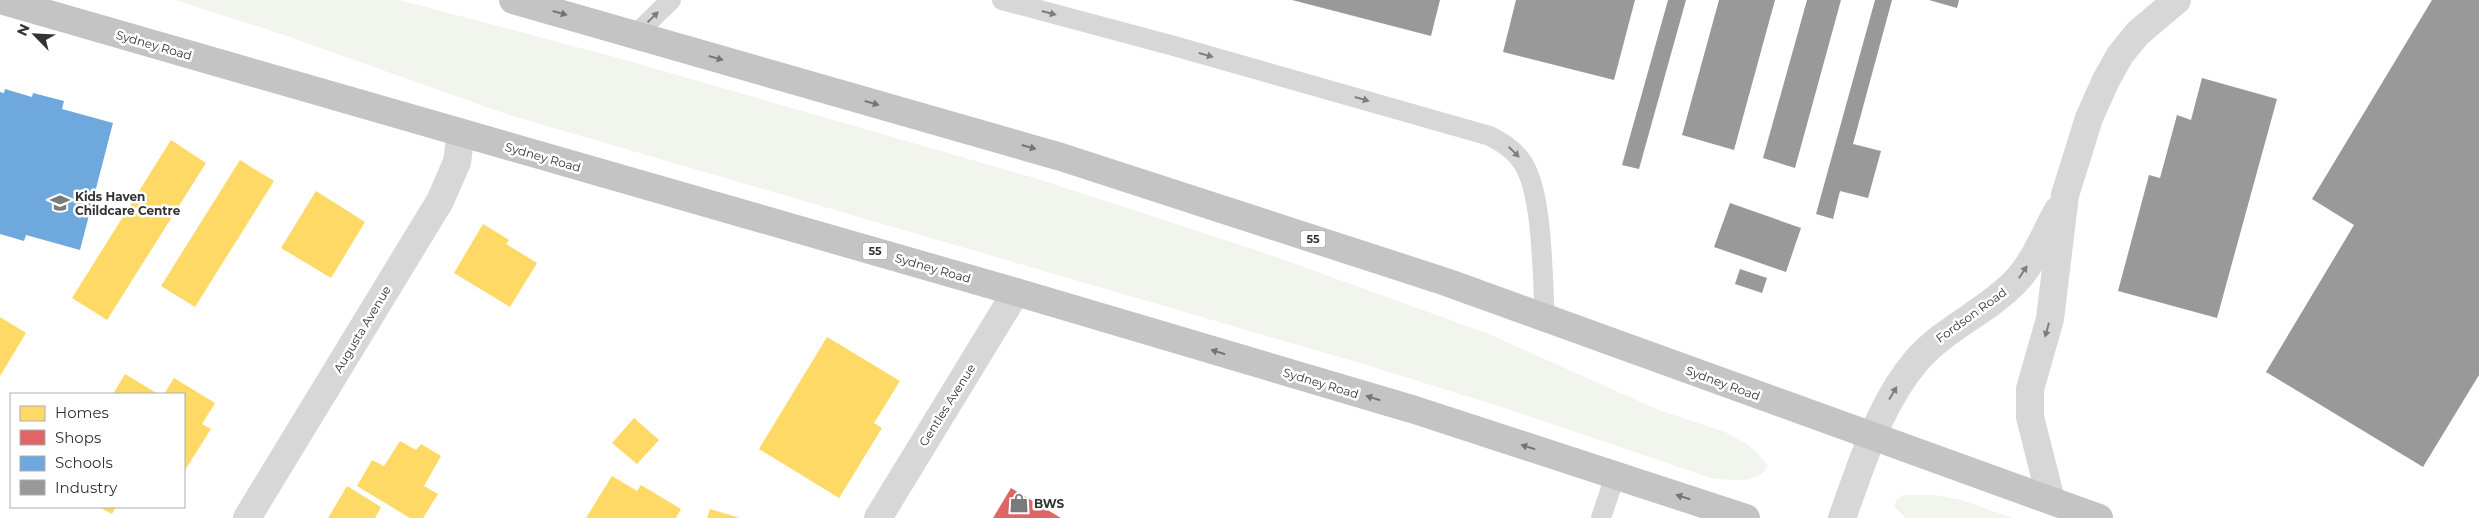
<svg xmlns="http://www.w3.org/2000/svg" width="2479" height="518" font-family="Montserrat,sans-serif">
<rect width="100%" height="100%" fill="#fff"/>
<path fill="#f1f5ed" d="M175 0H399L622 59 1038 179 1268 254 1486 333 1661 411 1723 431 1747 444 1762 458 1768 466C1758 485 1729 480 1711 478L1511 410 1370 366 509 115 281 34Z
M1904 495H1935L1961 500 2013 518H1906L1894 506 1897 499Z"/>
<path fill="#ffd966" d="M171 140 206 163 107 320 72 298Z
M240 160 274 181 195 307 161 286Z
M316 191 365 222 331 278 281 248Z
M483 224 509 240 506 244 537 263 510 307 454 273Z
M0 317 26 333 0 376Z
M827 337 900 381 874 423 882 428 839 498 759 449Z
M125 374 158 394H113Z
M174 378 215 403 202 424 211 429 185 470 184 394H164Z
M634 418 659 440 637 464 612 443Z
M400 441 416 450 421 444 441 456 424 486 438 494 423 518H410L357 486 372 460 384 466Z
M612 476 637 491 641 485 681 509 676 518H586Z
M347 486 381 507 375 518H328Z
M99 507H116L112 514Z
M710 509 740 518H707Z"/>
<path fill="#e06666" d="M1011 488 1061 518H993Z"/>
<path fill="#6fa8dc" d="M5 89 32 97 33 93 64 101 62 109 113 123 80 250 26 235 24 241 0 234V92L4 93Z"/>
<path fill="#999" d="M1292 0H1440L1431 36Z
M1516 0H1635L1614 80 1503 52Z
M1668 0H1686L1639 169 1622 165Z
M1719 0H1775L1734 150 1682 135Z
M1807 0H1841L1795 168 1763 158Z
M1875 0H1892L1853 144 1881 151 1868 198 1840 191 1833 219 1816 214Z
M1929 0H1959L1957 8Z
M2432 0H2479V375L2423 467 2266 372 2354 225 2312 199Z
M2202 78 2277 99 2217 318 2118 291 2149 175 2160 178 2177 115 2191 120Z
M1730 203 1801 228 1786 272 1714 247Z
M1740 269 1767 278 1762 293 1735 284Z"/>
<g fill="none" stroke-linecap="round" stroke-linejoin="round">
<path stroke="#d7d7d7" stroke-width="20" d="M1002 0 1174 46 1490 136C1501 142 1512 148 1520 159 1544 188 1542 280 1545 318
M635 35 671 0
M1601 518 1615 476"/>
<path stroke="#d7d7d7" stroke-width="28" d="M2051 500 2030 417V389L2050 319 2065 195 2089 118 2106 80 2120 55 2138 33 2177 0
M247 518 440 201 457 162 461 133
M878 518 1016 292
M1842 518C1862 464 1879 404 1917 360 1945 328 1986 312 2015 282 2034 263 2045 233 2058 210"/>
<path stroke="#c4c4c4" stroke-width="28" d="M0 0 1016 292 1415 410 1746 518
M513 0 1061 157 1446 282 2099 518"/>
</g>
<defs><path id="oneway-solid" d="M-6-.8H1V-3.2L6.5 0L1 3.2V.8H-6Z" transform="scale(1.25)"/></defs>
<g fill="#747474">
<use href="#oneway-solid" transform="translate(560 13) rotate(16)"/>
<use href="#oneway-solid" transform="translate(716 58) rotate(16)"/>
<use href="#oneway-solid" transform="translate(872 103) rotate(16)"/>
<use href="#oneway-solid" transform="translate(1029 147) rotate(16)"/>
<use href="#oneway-solid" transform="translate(1218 352) rotate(-163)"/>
<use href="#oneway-solid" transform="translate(1373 398) rotate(-163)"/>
<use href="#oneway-solid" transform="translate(1528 447) rotate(-162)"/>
<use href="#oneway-solid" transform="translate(1683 497) rotate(-163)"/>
</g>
<g fill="#7d7d7d">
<use href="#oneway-solid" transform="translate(1049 13) rotate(15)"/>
<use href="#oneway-solid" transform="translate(653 17) rotate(-44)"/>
<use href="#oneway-solid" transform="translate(1206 55) rotate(16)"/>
<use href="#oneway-solid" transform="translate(1362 99) rotate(16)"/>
<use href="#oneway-solid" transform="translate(1514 152) rotate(45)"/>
<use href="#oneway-solid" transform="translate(2023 272) rotate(-57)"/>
<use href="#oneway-solid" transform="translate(2047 330) rotate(105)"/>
<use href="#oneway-solid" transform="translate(1893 393) rotate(-59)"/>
</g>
<defs>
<symbol id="school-bare" viewBox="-9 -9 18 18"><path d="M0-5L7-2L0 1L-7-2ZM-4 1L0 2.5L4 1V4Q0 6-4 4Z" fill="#7a7a7a" stroke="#fff" stroke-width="2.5" paint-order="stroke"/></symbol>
<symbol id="shop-bare" viewBox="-9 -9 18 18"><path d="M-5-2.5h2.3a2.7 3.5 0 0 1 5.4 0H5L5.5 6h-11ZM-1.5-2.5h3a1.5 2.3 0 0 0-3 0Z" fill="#7a7a7a" stroke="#fff" stroke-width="2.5" paint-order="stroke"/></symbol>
</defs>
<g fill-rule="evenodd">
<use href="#school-bare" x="46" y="189" width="28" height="28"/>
<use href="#shop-bare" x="1005" y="489" width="28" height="28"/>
</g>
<g text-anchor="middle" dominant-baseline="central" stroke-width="5" stroke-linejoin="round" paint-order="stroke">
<g fill="#fff" stroke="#707070" stroke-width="1">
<rect x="1300.5" y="230.5" width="25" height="17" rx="4"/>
<rect x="862.5" y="242.5" width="25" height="17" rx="4"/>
</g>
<g font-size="11" font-weight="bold" fill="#333">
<text x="1313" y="239">55</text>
<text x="875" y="251">55</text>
</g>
<g font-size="12" fill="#333" stroke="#fff">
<text transform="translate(154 45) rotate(16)">Sydney Road</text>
<text transform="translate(543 157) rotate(16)">Sydney Road</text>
<text transform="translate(933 268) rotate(16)">Sydney Road</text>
<text transform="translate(1971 315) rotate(-36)">Fordson Road</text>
<text transform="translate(362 329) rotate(-59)">Augusta Avenue</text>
<text transform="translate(1321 383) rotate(17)">Sydney Road</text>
<text transform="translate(1723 383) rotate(20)">Sydney Road</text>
<text transform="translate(947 405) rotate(-58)">Gentles Avenue</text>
</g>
<g font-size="12" font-weight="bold" fill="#333" stroke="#fff" text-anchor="start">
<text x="75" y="196">Kids Haven<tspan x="75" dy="14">Childcare Centre</tspan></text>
<text x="1034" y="503">BWS</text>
</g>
</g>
<rect x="10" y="393" width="175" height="115" fill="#ffffff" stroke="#adadad"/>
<rect x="20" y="406" width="25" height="15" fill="#ffd966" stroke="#adadad"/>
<text x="55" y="418" font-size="15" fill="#333333">Homes</text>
<rect x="20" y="430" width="25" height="15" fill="#e06666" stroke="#adadad"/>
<text x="55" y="443" font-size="15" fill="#333333">Shops</text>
<rect x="20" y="456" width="25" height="15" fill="#6fa8dc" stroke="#adadad"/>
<text x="55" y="468" font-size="15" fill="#333333">Schools</text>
<rect x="20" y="480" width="25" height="15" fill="#999999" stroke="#adadad"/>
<text x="55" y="493" font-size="15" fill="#333333">Industry</text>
<g transform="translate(35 35) rotate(294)" stroke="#ffffff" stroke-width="4" paint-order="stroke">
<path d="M0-4L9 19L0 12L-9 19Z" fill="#333333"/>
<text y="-8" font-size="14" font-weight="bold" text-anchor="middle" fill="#333333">N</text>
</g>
</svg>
